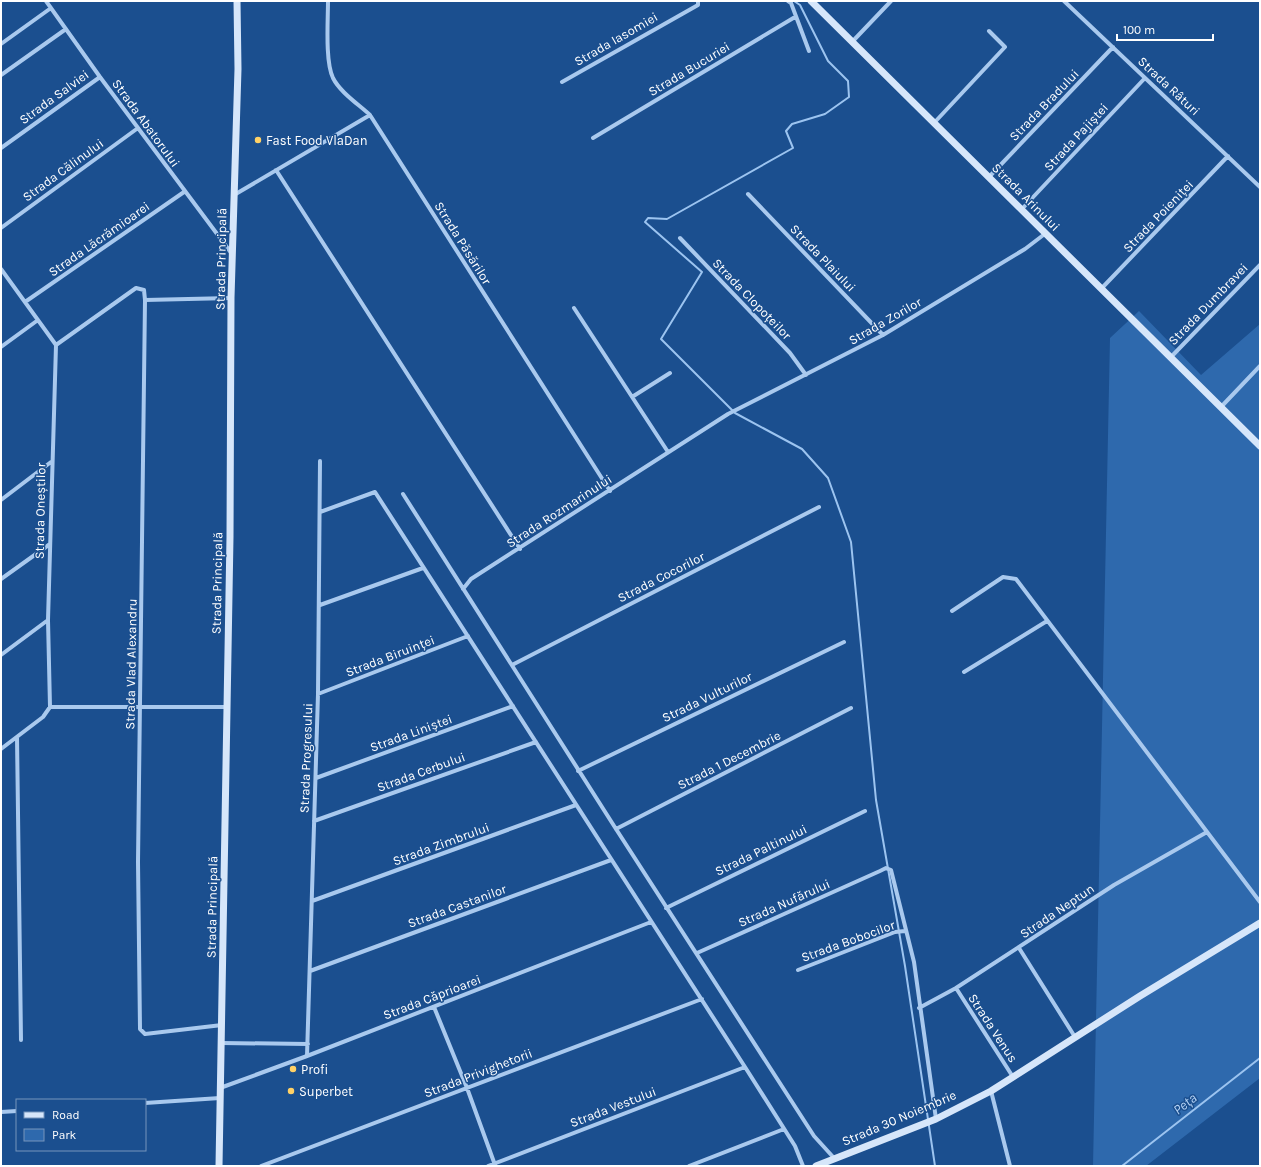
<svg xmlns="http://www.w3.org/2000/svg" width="1261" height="1167" font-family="Karla,sans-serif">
<rect width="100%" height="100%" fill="#1b4f8f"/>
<path fill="#2e69ad" d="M1139 311 1201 375 1260 324V1078L1146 1166H1093L1110 338Z"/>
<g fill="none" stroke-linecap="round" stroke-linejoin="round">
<path stroke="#9cc4f0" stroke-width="2" d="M794 1 800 5 828 61 848 81 849 97 825 114 792 124 786 131 793 148 667 219 648 218 645 222 702 272 661 339 735 413 802 449 828 478 851 542 876 800 905 966 935 1166
M1122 1166 1260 1058"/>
<path stroke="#a9c9ee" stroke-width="4" d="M46 1 100 77 232 254
M328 1C328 21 325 61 333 78 340 92 358 104 370 115L610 491
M788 1 791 3 809 51
M1064 1 1260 187
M852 42 891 1
M1 44 51 8
M1 75 66 29
M562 82 698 5V1
M934 123 1005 47 989 31
M593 138 795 17
M1 148 100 77
M276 170 520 549
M989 177 1113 47
M748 194 883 335
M234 195 370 115
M1021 210 1145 78
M1 228 138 128
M680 238 790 353 806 375
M1 269 56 345 48 620 50 707
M1101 289 1228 156
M145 300 231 298
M25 302 184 192
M574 308 668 452
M56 345 136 288 144 290 145 300 138 862 140 1029 145 1034 222 1025
M1 347 38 320
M1171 357 1260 265
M632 397 670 373
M1221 407 1260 366
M403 494 616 829 814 1136 834 1158
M1 500 51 462
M320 512 375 492 745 1067 795 1146 803 1166
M1 579 50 544
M463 589 471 579 728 414 883 335 1025 249 1046 233
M320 605 423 568
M952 611 1003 577 1016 579 1260 902
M1 655 48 620
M512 665 819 507
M964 672 1047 621
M318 694 468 636
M17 737 21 1040
M1 749 43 717 50 707H226
M578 771 844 642
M316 778 513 706
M314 821 536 742
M616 829 851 708
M312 901 576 805
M666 908 865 811
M1019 948 1075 1037
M697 953 880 871 886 868 891 870 914 962 936 1119
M798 970 895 932 905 931
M310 971 611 860
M956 988 1013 1077
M434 1007 467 1088 495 1165
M919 1008 956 988 1114 885 1207 832
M222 1043 308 1044
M307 1056 318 694 320 461
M220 1088 307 1056 651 922
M991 1091 1010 1166
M145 1103 220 1098
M1 1112 17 1111
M261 1166 702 999
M488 1166 745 1067
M689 1166 784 1129"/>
<path stroke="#d6e6fa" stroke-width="7" d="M811 1 1260 446
M219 1166 230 537 231 298 238 69 237 1
M816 1166 936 1119 991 1091 1140 996 1260 923"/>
</g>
<g fill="#ffd166" stroke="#1b4f8f" stroke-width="1.5">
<circle cx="258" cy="140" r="4"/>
<circle cx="293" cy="1069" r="4"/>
<circle cx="291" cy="1091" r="4"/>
</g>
<g text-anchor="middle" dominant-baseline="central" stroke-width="3" stroke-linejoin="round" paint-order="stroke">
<g font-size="13" fill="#fff" stroke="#1b4f8f">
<text transform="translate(616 39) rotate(-30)">Strada Iasomiei</text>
<text transform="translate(689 69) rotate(-31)">Strada Bucuriei</text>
<text transform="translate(1169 86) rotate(43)">Strada Râturi</text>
<text transform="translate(54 97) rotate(-36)">Strada Salviei</text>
<text transform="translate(1044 105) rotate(-46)">Strada Bradului</text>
<text transform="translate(146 123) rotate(54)">Strada Abatorului</text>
<text transform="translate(1076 137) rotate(-47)">Strada Pajiștei</text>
<text transform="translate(63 170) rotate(-36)">Strada Călinului</text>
<text transform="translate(1026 197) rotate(45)">Strada Arinului</text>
<text transform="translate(1158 216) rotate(-46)">Strada Poieniței</text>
<text transform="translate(99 239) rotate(-35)">Strada Lăcrămioarei</text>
<text transform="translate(463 243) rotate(58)">Strada Păsărilor</text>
<text transform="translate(823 258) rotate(46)">Strada Plaiului</text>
<text transform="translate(221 259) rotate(-89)">Strada Principală</text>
<text transform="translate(752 299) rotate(46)">Strada Clopoțeilor</text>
<text transform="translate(1208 304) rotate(-46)">Strada Dumbravei</text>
<text transform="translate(885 321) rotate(-30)">Strada Zorilor</text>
<text transform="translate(40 511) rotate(-89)">Strada Oneștilor</text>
<text transform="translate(559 511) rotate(-33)">Strada Rozmarinului</text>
<text transform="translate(661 577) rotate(-27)">Strada Cocorilor</text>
<text transform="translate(217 583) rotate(-89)">Strada Principală</text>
<text transform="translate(390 656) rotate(-21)">Strada Biruinței</text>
<text transform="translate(131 664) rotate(-89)">Strada Vlad Alexandru</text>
<text transform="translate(707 697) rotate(-26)">Strada Vulturilor</text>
<text transform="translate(411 733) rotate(-20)">Strada Liniștei</text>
<text transform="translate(306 758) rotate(-88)">Strada Progresului</text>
<text transform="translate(729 760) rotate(-27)">Strada 1 Decembrie</text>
<text transform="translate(421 772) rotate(-20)">Strada Cerbului</text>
<text transform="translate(441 844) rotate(-20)">Strada Zimbrului</text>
<text transform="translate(761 850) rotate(-26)">Strada Paltinului</text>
<text transform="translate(784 903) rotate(-24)">Strada Nufărului</text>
<text transform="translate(457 906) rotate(-20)">Strada Castanilor</text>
<text transform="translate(212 907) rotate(-89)">Strada Principală</text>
<text transform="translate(1057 911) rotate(-34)">Strada Neptun</text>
<text transform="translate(848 941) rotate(-20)">Strada Bobocilor</text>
<text transform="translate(432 997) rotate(-21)">Strada Căprioarei</text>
<text transform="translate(993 1028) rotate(57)">Strada Venus</text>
<text transform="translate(478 1073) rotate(-21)">Strada Privighetorii</text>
<text transform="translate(613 1107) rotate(-21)">Strada Vestului</text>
<text transform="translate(899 1118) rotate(-23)">Strada 30 Noiembrie</text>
</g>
<g font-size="13" fill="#fff" stroke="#1b4f8f" text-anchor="start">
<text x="266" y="140">Fast Food VlaDan</text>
<text x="301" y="1069">Profi</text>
<text x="299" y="1091">Superbet</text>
</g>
<g font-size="14" font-style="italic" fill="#b5d3f5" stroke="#1b4f8f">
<text transform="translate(1185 1104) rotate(-38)">Peța</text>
</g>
</g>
<rect width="1261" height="1167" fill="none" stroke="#ffffff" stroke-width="4"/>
<rect x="16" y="1099" width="130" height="52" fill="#1b4f8f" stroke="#7695bc"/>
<rect x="24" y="1112" width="20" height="6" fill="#d6e6fa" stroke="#7695bc"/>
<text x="52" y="1119" font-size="12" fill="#ffffff">Road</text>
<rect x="24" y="1129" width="20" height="12" fill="#2e69ad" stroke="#7695bc"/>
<text x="52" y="1139" font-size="12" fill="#ffffff">Park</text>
<path d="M1117 34v6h96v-6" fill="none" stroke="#ffffff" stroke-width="2"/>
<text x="1123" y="34" font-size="12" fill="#ffffff" stroke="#1b4f8f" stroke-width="3" paint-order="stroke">100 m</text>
</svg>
